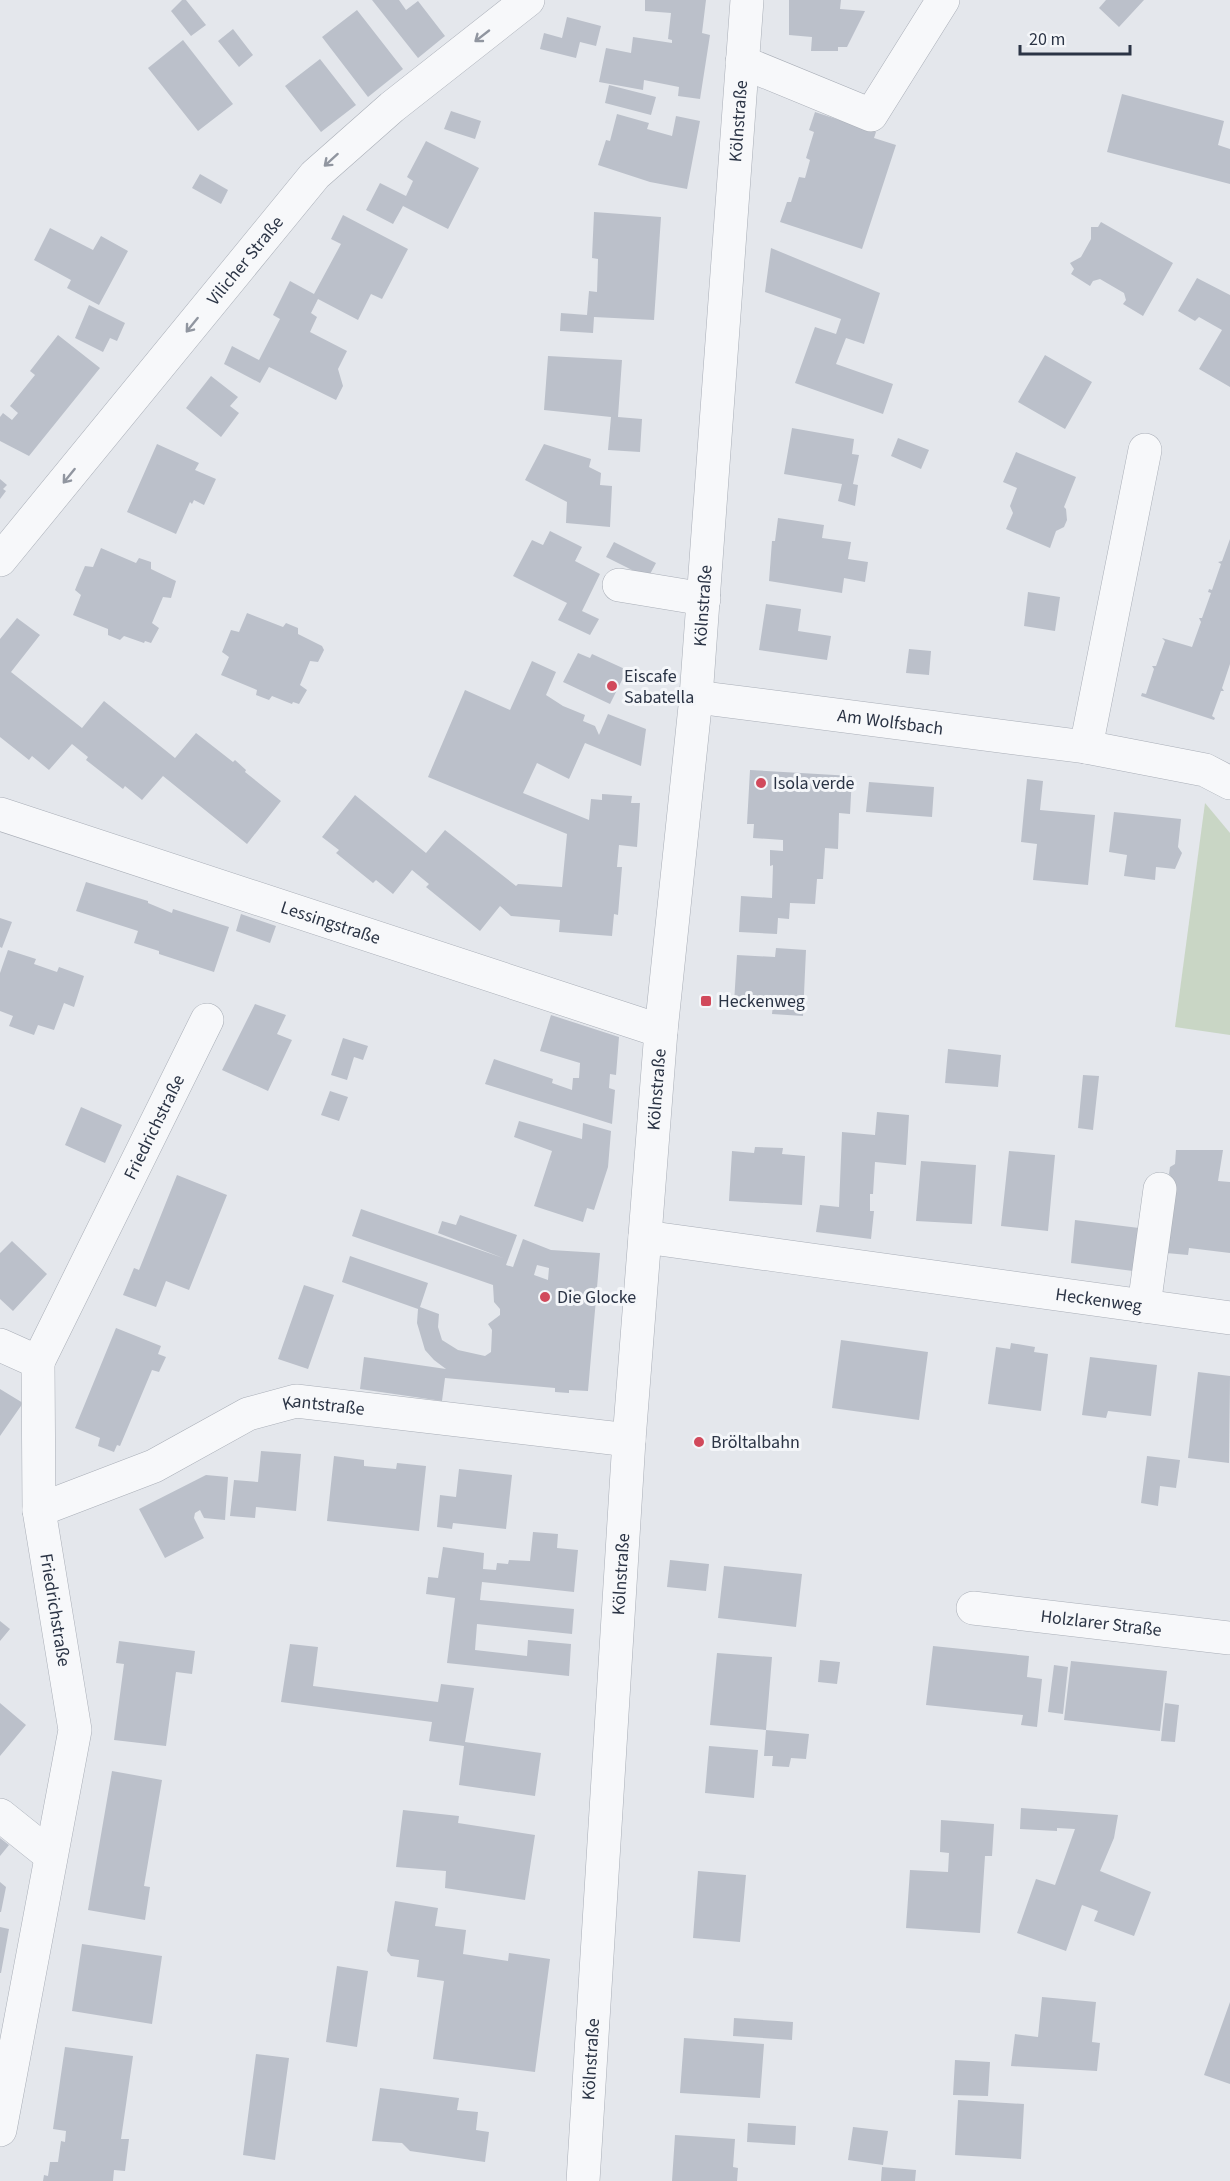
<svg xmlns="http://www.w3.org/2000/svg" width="1230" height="2181" font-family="'Source Sans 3',sans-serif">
<rect width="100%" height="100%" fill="#e4e7ec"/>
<path fill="#c9d6c5" d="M1205 803 1230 833V1035L1175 1027Z"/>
<path fill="#bbc0ca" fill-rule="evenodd" d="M182 0H186L206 25 191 36 171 11Z
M372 0H399L406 10 418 1 445 36 418 58Z
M645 0H706L702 33 710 35 700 99 678 96 679 87 644 80 643 90 599 82 606 48 631 53 633 37 672 43V40L668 39 671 13 645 11Z
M789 0H841L840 9 865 11 847 47H838V51H811L812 37 789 35Z
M1106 0H1144L1119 27 1099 8Z
M357 10 403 69 368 97 322 37Z
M567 17 601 26 596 46 580 42 576 58 540 49 544 33 562 38Z
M233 29 253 55 239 67 218 41Z
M183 40 233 104 198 131 148 68Z
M320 59 356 105 321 132 285 86Z
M609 85 656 97 651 115 605 103Z
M1122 94 1224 121 1218 145 1230 149V184L1107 152Z
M451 111 481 121 475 139 444 129Z
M815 112 876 132 874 138 896 145 862 249 780 222 787 202H791L799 177 805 178 810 160 806 158 814 132 809 130Z
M617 114 649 123 647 129 672 136 676 116 700 121 687 189 650 182 598 165 606 140 610 141Z
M426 141 479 168 448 229 403 206 393 224 366 210 380 183 406 196 413 181 407 177Z
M200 174 228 190 221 204 192 188Z
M594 212 661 217 654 320 594 317 593 333 560 331 561 313 587 315 589 291 597 292 598 259 592 258Z
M343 215 408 249 382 299 371 294 358 320 318 299 311 313 317 317 310 332 347 351 338 369 343 386 336 400 269 367 260 383 224 364 232 346 259 360 280 319 273 315 290 281 314 294 341 244 331 239Z
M1101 222 1173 263 1143 316 1123 304 1126 300 1124 293 1100 279 1093 281 1090 286 1071 274 1074 269 1070 263 1081 257 1091 239V227H1098Z
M50 228 93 250 101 236 128 251 99 305 67 288 71 280 34 260Z
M771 248 880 293 864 344 846 338 836 364 893 384 883 414 795 383 815 327 836 334 841 319 765 292Z
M1197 278 1230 295V387L1199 369 1222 330 1199 317 1195 321 1178 311Z
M89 305 125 323 117 341 110 338 103 352 75 338Z
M58 335 100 368 29 456 0 441V417L3 413 12 420 18 413 10 406 35 375 30 371Z
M1045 355 1092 382 1065 429 1018 402Z
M548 356 622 360 618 417 642 419 640 452 608 450 611 417 544 410Z
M211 376 238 397 230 406 239 413 221 437 186 408Z
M792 428 854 439 852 454 859 455 853 484 858 485 855 506 838 501 842 484 784 474Z
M898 438 929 450 921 469 891 456Z
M157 444 199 463 195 470 216 479 204 505 194 500 192 504 190 502 176 534 127 512Z
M544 444 591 459 589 467 601 473 600 485 612 486 610 527 566 523 567 502 525 480Z
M1016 452 1076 477 1064 507 1066 509 1067 520 1064 527 1056 531 1050 548 1006 529 1013 513 1010 506 1017 488 1003 482Z
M0 479 7 485 3 489 6 491 0 499Z
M778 518 824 525 822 538 851 542 848 559 868 562 865 582 844 578 842 593 769 581 772 541H775Z
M550 531 582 547 575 561 600 574 582 611 599 619 590 635 558 620 567 603 513 576 532 540 543 545Z
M1230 539V664L1222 688 1224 691H1221L1212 716 1215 718 1214 720 1141 696 1142 693 1146 694 1154 669 1152 666H1156L1165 641 1162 638 1192 647 1201 622 1199 618H1202L1211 593 1208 592 1209 589 1212 590 1221 564 1218 562 1222 561Z
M614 542 656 563 648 578 606 557Z
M101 548 136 563 139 558 151 562V569L176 581 171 598 163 597 152 623 159 628 151 643 145 641 144 643 124 636 120 640 108 635V629L73 615 81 595 75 590 79 580 85 566 93 567Z
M1028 592 1060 597 1055 631 1024 626Z
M766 604 801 609 798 631 831 636 827 660 759 650Z
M247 613 283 627 286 623 298 628V634L322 646 324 650 318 662 310 661 300 685 307 690 299 704 293 702 292 704 272 696 269 700 256 695 257 690 221 675 229 657 222 652 231 630 239 632Z
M17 618 40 635 11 672 82 728 104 701 175 758 196 733 233 762 235 760 246 770 245 772 281 801 247 844 163 776 142 800 125 786 123 789 86 760 88 757 72 744 49 770 32 756 29 760 0 737V639Z
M909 649 931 651 929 675 906 673Z
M578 653 590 658 592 654 627 670 610 704 563 682Z
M532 661 556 672 546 695 563 706 585 715 583 721 595 726 599 735 608 714 646 729 641 766 585 743 569 779 537 763 523 793 589 820 591 799 602 800V794L632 796 631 803H640L637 847 619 845 617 867H622L618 915 614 914 612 936 559 932 560 920 511 916 500 906 480 931 426 887 429 884 412 870 393 894 376 880 373 883 336 853 339 850 322 837 355 795 426 853 445 830 516 886 518 884 562 887 567 834 428 777 465 690 510 710Z
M750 770 852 776 850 814 839 813 838 849 825 848 823 879H817L815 904 790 903 789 919 778 918 777 934 739 932 741 896 772 898 773 865 770 866V850L783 851V840L753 838 754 824H747Z
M1027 779 1043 781 1040 810 1095 815 1088 885 1033 880 1037 844 1021 842Z
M869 782 934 787 932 817 866 812Z
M1114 812 1181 819 1178 847 1182 853 1175 869 1156 867 1155 880 1124 876 1127 855 1109 852Z
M86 882 148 901V903L172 913 173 909 229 927 214 972 159 954V951L134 943 138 931 76 911Z
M241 914 276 926 270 943 236 931Z
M0 918 12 922 2 948 0 947Z
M776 948 806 950 803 1016 772 1014 773 1005 734 1003 737 955 775 957Z
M8 950 36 959 34 964 57 972 59 967 84 976 74 1007 64 1003 54 1030 38 1025 34 1035 9 1026 13 1016 0 1011V973Z
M255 1004 286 1015 277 1034 292 1040 268 1091 222 1070Z
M551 1015 619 1037 616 1075 610 1074 609 1088 615 1090 612 1124 485 1084 494 1059 553 1079 552 1083 572 1090 573 1078H579L580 1063 540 1051Z
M343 1038 368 1046 363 1060 354 1057 347 1080 331 1075Z
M948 1049 1001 1055 998 1087 945 1083Z
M1083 1075 1099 1076 1093 1130 1078 1128Z
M330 1091 348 1097 339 1121 321 1115Z
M81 1107 122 1125 105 1163 65 1145Z
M877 1112 909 1115 906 1165 875 1162 873 1194H870V1211H874L871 1239 816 1232 820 1205 839 1207 842 1132 875 1135Z
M519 1121 582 1139 583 1123 611 1131 608 1167 594 1210 587 1208 583 1222 534 1206 552 1151 514 1137Z
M755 1147 783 1148 782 1154 805 1156 802 1205 729 1201 732 1151 754 1153Z
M1176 1150H1223L1218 1181 1230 1182V1253L1189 1248 1188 1255 1166 1253 1173 1179 1169 1174 1170 1167 1175 1164Z
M1009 1151 1055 1155 1048 1231 1001 1226Z
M921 1161 976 1165 972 1224 916 1221Z
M177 1175 227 1195 189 1290 166 1281 156 1307 123 1295 134 1268 139 1270Z
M361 1209 503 1258 438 1233 442 1221 456 1225 460 1215 517 1235 506 1265 513 1267 523 1239 551 1250 600 1253 588 1391 569 1390V1393L555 1392V1388L445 1378 442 1401 360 1389 364 1357 446 1369 434 1360 425 1350 417 1323 418 1309 342 1282 350 1256 428 1283 420 1307 439 1314 438 1327 442 1340 458 1350 485 1356 491 1352 492 1330 488 1324 500 1315V1309L494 1302 493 1285 352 1236ZM537 1265 549 1268 548 1280 534 1275Z
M1075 1220 1139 1228 1133 1271 1071 1263Z
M12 1241 47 1274 13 1311 0 1299V1253Z
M304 1285 334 1295 308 1369 278 1359Z
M116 1328 161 1346 158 1354 166 1357 159 1372 152 1370 120 1446 117 1445 114 1452 98 1446 100 1438 75 1428Z
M841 1340 928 1352 919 1420 832 1408Z
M1011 1343 1035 1347 1034 1352 1048 1354 1041 1411 988 1404 996 1347 1010 1349Z
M1090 1357 1157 1365 1151 1416 1108 1411 1106 1418 1082 1415Z
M1198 1372 1230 1376 1229 1463 1188 1458Z
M0 1389 23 1403 0 1436Z
M261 1451 301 1454 296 1511 256 1507 255 1518 230 1516 234 1480 258 1482Z
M334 1456 364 1460V1466L396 1469 397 1463 426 1466 419 1531 327 1521Z
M1147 1456 1180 1460 1176 1488 1160 1486 1158 1506 1141 1503Z
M459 1469 512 1475 506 1529 453 1523 452 1529 437 1527 440 1495 456 1497Z
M206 1475 228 1477 225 1520 204 1518 200 1510 195 1513 194 1518 204 1538 165 1558 139 1509Z
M533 1532 558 1534 557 1548 578 1550 574 1592 482 1582 480 1600 574 1609 572 1634 477 1624 475 1650 527 1656 528 1640 571 1644 569 1676 447 1663 455 1598 426 1594 428 1577 438 1578 443 1547 484 1553 483 1569 496 1570 497 1563 508 1564 509 1560 530 1561Z
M670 1560 709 1564 706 1591 667 1587Z
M724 1566 802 1574 796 1627 718 1618Z
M0 1621 10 1629 0 1641Z
M119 1641 195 1651 192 1674 176 1672 166 1746 114 1740 124 1664 116 1663Z
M290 1644 318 1647 313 1686 438 1702 441 1684 474 1688 465 1742 541 1753 535 1796 459 1785 464 1746 429 1741 432 1722 281 1702Z
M933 1646 1029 1656 1027 1677 1042 1679 1037 1727 1021 1725 1023 1715 926 1705Z
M717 1653 772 1657 766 1730 710 1725Z
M820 1660 840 1662 837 1684 818 1682Z
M1071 1661 1167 1671 1160 1731 1064 1720Z
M1054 1665 1068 1667 1063 1714 1048 1712Z
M0 1703 26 1725 0 1756Z
M1165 1703 1179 1705 1175 1742 1161 1741Z
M766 1730 809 1734 806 1759 791 1758 789 1767 772 1766 773 1756H764Z
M709 1746 758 1750 754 1798 705 1793Z
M112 1771 162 1780 144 1886 150 1887 145 1920 88 1910Z
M1021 1808 1118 1815 1114 1838 1100 1871 1151 1892 1134 1936 1094 1921 1098 1911 1082 1905 1066 1951 1017 1933 1036 1879 1055 1885 1075 1829 1057 1828V1831L1020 1829Z
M403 1810 459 1816 458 1823 535 1835 525 1900 445 1888 446 1871 396 1867Z
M941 1820 994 1824 992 1856H985L980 1933 906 1928 910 1870 948 1872 949 1853 940 1852Z
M0 1838 9 1845 0 1856Z
M698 1871 746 1875 740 1942 693 1938Z
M0 1882 6 1887 1 1912H0Z
M395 1901 438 1908 435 1926 466 1930 463 1954 508 1961 509 1953 550 1959 535 2072 433 2059 444 1981 417 1977 419 1960 391 1956 387 1951Z
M0 1927 9 1929 1 1973H0Z
M82 1944 162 1956 152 2024 72 2011Z
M337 1966 368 1971 357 2047 326 2042Z
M1042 1997 1096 2002 1092 2042 1100 2043 1097 2071 1011 2066 1015 2034 1038 2037Z
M1230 2002V2084L1204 2075Z
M734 2018 793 2022 792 2040 733 2036Z
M684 2038 764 2044 760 2098 680 2093Z
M65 2047 133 2056 121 2139H129L125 2171 114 2170 113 2181H43L44 2175 48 2176 50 2162H58L61 2141 65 2142 66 2131 53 2129Z
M256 2054 289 2058 275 2160 243 2155Z
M955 2060 990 2062 988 2096 953 2095Z
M380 2088 459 2098 457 2110 478 2112 476 2130 489 2132 485 2162 410 2151 402 2143 372 2141Z
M958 2100 1024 2104 1021 2159 955 2155Z
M748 2123 796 2126 795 2145 747 2142Z
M853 2127 888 2131 883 2165 848 2160Z
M675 2135 735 2139 733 2167 738 2168 737 2181H672Z
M882 2167 916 2170 915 2181H881Z"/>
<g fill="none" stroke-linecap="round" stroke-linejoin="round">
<defs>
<g id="minor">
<path d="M742 62 871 115 943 0"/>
<path id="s1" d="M0 560 315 175 392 107 528 0"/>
<path d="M619 585 704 599"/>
<path id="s2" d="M696 697 1086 747 1205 770 1230 783"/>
<path d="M1086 747 1145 450"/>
<path id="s3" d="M0 814 661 1031"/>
<path id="s4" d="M645 1237 1230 1318"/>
<path d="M1144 1306 1160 1189"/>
<path id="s5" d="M0 1345 38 1362 39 1510 75 1730 0 2130"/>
<path id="s6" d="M38 1362 207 1020"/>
<path id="s7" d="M39 1510 154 1466 248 1414 296 1401 629 1440"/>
<path id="s8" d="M973 1608 1230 1638"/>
<path d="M0 1815 50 1855"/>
<path id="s9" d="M583 2181 629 1440 661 1031 696 697 747 0"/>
</g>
</defs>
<use href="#minor" stroke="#a9aeb7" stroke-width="34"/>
<use href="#minor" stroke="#f7f8fa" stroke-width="33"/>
</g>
<defs><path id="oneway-shaft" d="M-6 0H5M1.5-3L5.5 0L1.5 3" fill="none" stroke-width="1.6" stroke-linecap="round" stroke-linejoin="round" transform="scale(1.5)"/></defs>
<g stroke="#9196a0">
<use href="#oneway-shaft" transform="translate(482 36) rotate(142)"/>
<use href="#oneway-shaft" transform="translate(331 160) rotate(138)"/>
<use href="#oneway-shaft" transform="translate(192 325) rotate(129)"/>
<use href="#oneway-shaft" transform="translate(69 476) rotate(129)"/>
</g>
<g fill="#d1495b" stroke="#f4f6f9" stroke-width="2">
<circle cx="612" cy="686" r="6"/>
<circle cx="761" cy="783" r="6"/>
<rect x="700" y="995" width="12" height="12" rx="3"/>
<circle cx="545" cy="1297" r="6"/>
<circle cx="699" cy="1442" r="6"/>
</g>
<g text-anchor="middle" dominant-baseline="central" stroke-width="6" stroke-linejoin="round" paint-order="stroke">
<g font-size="18" fill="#2b3445" stroke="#f4f6f9">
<text stroke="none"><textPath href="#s9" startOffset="2066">Kölnstraße</textPath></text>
<text stroke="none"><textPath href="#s1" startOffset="387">Vilicher Straße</textPath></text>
<text stroke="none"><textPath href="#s9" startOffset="1580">Kölnstraße</textPath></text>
<text stroke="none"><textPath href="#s2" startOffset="196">Am Wolfsbach</textPath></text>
<text stroke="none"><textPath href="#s3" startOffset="348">Lessingstraße</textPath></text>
<text stroke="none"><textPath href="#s9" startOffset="1094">Kölnstraße</textPath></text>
<text stroke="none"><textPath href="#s6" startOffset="262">Friedrichstraße</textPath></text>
<text stroke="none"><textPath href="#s4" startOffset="458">Heckenweg</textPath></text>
<text stroke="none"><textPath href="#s7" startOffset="308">Kantstraße</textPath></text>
<text stroke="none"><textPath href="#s9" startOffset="608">Kölnstraße</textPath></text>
<text stroke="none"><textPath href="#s5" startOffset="291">Friedrichstraße</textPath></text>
<text stroke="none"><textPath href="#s8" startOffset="129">Holzlarer Straße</textPath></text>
<text stroke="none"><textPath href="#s9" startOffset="122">Kölnstraße</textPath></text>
</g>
<g font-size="18" fill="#2b3445" stroke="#f4f6f9" text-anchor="start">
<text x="624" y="676">Eiscafe<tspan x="624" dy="21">Sabatella</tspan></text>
<text x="773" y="783">Isola verde</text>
<text x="718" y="1001">Heckenweg</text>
<text x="557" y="1297">Die Glocke</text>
<text x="711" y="1442">Bröltalbahn</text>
</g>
</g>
<path d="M1020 45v9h110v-9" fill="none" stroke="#2b3445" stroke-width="3"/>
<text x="1029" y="45" font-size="18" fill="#2b3445" stroke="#f4f6f9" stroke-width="4.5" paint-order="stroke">20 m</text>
</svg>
